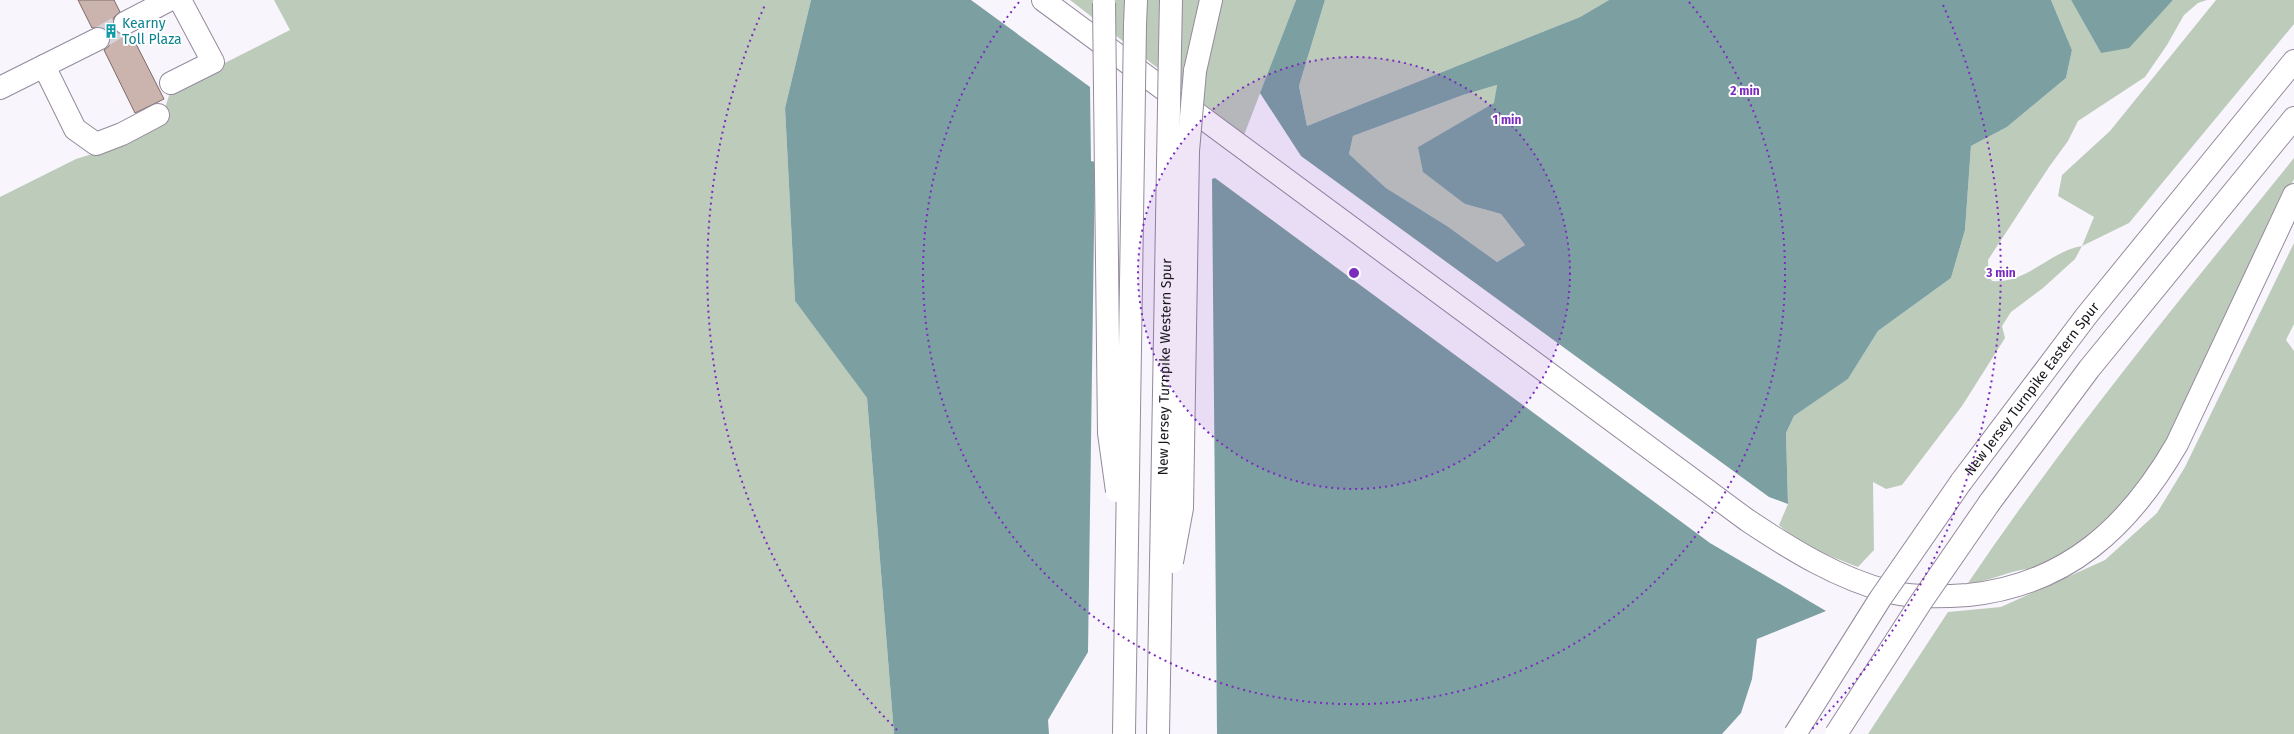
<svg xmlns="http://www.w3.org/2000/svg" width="2294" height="734" font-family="'Fira Sans',sans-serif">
<rect width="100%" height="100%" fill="#f9f5fd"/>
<path fill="#bdcbba" d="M274 0H811L785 108 795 301 867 398 894 734H0V197L76 159 118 146 159 125 171 90 290 30Z
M1070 0H1296L1244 135Z
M1325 0H1609L1580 17 1307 126 1299 86Z
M2051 0H2071L2101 53 2154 20 2173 0H2207L2198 3 2184 15 2167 45 2145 77 2078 121 2068 141 2049 167 1988 260 1989 276 1992 281C2027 284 2050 251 2082 246L2094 217 2058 196 2062 175 2110 131 2216 0H2294V24L2129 223 2082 246 2075 259 2043 288 2011 312 2002 326 2005 338 1962 406 1902 485 1886 489 1873 482 1874 550 1858 567C1830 556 1801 546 1779 525L1788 504 1786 433 1794 416 1848 379 1878 331 1951 278 1965 230 1971 146 2007 127 2066 78 2072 50Z
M1497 85 1495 103 1418 147 1465 204 1501 214 1525 245 1497 262 1447 226 1386 188 1349 154 1353 136 1463 95Z
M2294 158V179L2144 485 2096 535 2034 569C2012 568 1991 582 1968 583 2068 435 2182 297 2294 158Z
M2294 243V324L2286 340 2294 351V734H1868L1948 612 2001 607 2105 560 2157 513 2185 467Z"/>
<path fill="#7ca0a1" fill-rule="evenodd" d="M811 0H971L1090 87 1091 161 1095 162 1088 652 1048 720 1049 734H894L867 398 795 301 785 108Z
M1296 0H1325L1299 86 1307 126 1580 17 1609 0H2051L2072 50 2066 78 2007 127 1971 146 1965 230 1951 278 1878 331 1848 379 1794 416 1786 433 1788 504 1769 497 1301 156 1260 93ZM1497 85 1494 103 1418 147 1423 172 1465 204 1501 214 1525 245 1497 262 1447 226 1386 188 1349 154 1353 136 1463 95Z
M2071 0H2173L2129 48 2101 53Z
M1215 178 1710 543 1826 611 1757 639 1752 679 1741 713 1722 734H1217L1212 179Z"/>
<path fill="#ccb4ae" stroke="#806a65" d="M78 0H114L120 12 114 17V28L119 34H131L164 99 135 113 104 50 109 46V34L105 28H92Z"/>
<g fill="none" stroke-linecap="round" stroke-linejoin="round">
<path stroke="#d7d3db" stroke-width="22" stroke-dasharray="22 11" stroke-linecap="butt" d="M98 39 125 23"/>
<defs>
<path id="minor" d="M44 66 75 129 96 144 122 134 158 115
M171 83 213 62 180 0"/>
<g id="highway">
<path d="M1043 0 1747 520C1792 550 1837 578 1890 592 1915 598 1942 597 1968 595 2067 585 2129 527 2177 444L2294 195"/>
<path d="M125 23 169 0"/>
<path d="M1135 25 1136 0"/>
<path d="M1170 49 1171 0"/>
<path d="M1195 71 1211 0"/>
<path d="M0 88 98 39"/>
<path id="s1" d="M1961 482 2087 315 2294 61"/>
<path d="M1990 502 2089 369 2294 118"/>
<path d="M1158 734 1160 622"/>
</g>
</defs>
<use href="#minor" stroke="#948a9c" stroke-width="24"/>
<use href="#highway" stroke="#948a9c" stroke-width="24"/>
<use href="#minor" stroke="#fff" stroke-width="22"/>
<use href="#highway" stroke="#fff" stroke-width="22"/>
<defs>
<g id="highway-bridge">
<path d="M1104 3 1109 433 1117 491"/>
<path d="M1172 562 1182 508 1188 151 1195 71"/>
<path id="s2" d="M1160 622 1170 49"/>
<path d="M1124 734 1135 25"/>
<path d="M1795 734 1880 599 1961 482"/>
<path d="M1836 734 1921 602 1990 502"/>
</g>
</defs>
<use href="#highway-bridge" stroke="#948a9c" stroke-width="24" stroke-linecap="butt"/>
<use href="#highway-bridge" stroke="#fff" stroke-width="22"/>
</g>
<circle cx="1354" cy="273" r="216" fill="#7b2cbf" fill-opacity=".12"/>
<g fill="none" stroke="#7b2cbf" stroke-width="2" stroke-dasharray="2 4">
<circle cx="1354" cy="273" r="216"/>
<path d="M1689 2A431 431 0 1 1 1019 2"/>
<path d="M897 730A647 647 0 0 1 765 5M1943 5A647 647 0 0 1 1811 730"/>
</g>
<defs>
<symbol id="building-bare" viewBox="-9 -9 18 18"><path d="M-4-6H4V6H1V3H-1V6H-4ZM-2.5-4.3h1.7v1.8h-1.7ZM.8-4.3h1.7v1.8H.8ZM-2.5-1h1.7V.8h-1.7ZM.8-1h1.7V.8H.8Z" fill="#0f9aa8" stroke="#fff" stroke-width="2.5" paint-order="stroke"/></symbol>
</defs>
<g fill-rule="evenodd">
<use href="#building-bare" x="101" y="21" width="20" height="20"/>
</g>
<g text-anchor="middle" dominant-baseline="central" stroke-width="4" stroke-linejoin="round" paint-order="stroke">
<g font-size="14" fill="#0d838f" stroke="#fff" text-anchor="start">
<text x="122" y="23">Kearny<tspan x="122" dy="16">Toll Plaza</tspan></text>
</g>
<g font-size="14" fill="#18151b" stroke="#fff">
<text stroke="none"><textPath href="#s2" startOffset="255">New Jersey Turnpike Western Spur</textPath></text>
<text stroke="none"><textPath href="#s1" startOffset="117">New Jersey Turnpike Eastern Spur</textPath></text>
</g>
</g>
<circle cx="1354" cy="273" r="6" fill="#7b2cbf" stroke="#fff" stroke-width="2"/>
<g font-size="12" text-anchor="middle" font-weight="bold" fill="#7b2cbf" stroke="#fff" stroke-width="4" stroke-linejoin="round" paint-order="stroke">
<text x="1745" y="95">2 min</text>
<text x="1507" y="124">1 min</text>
<text x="2001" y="277">3 min</text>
</g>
</svg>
